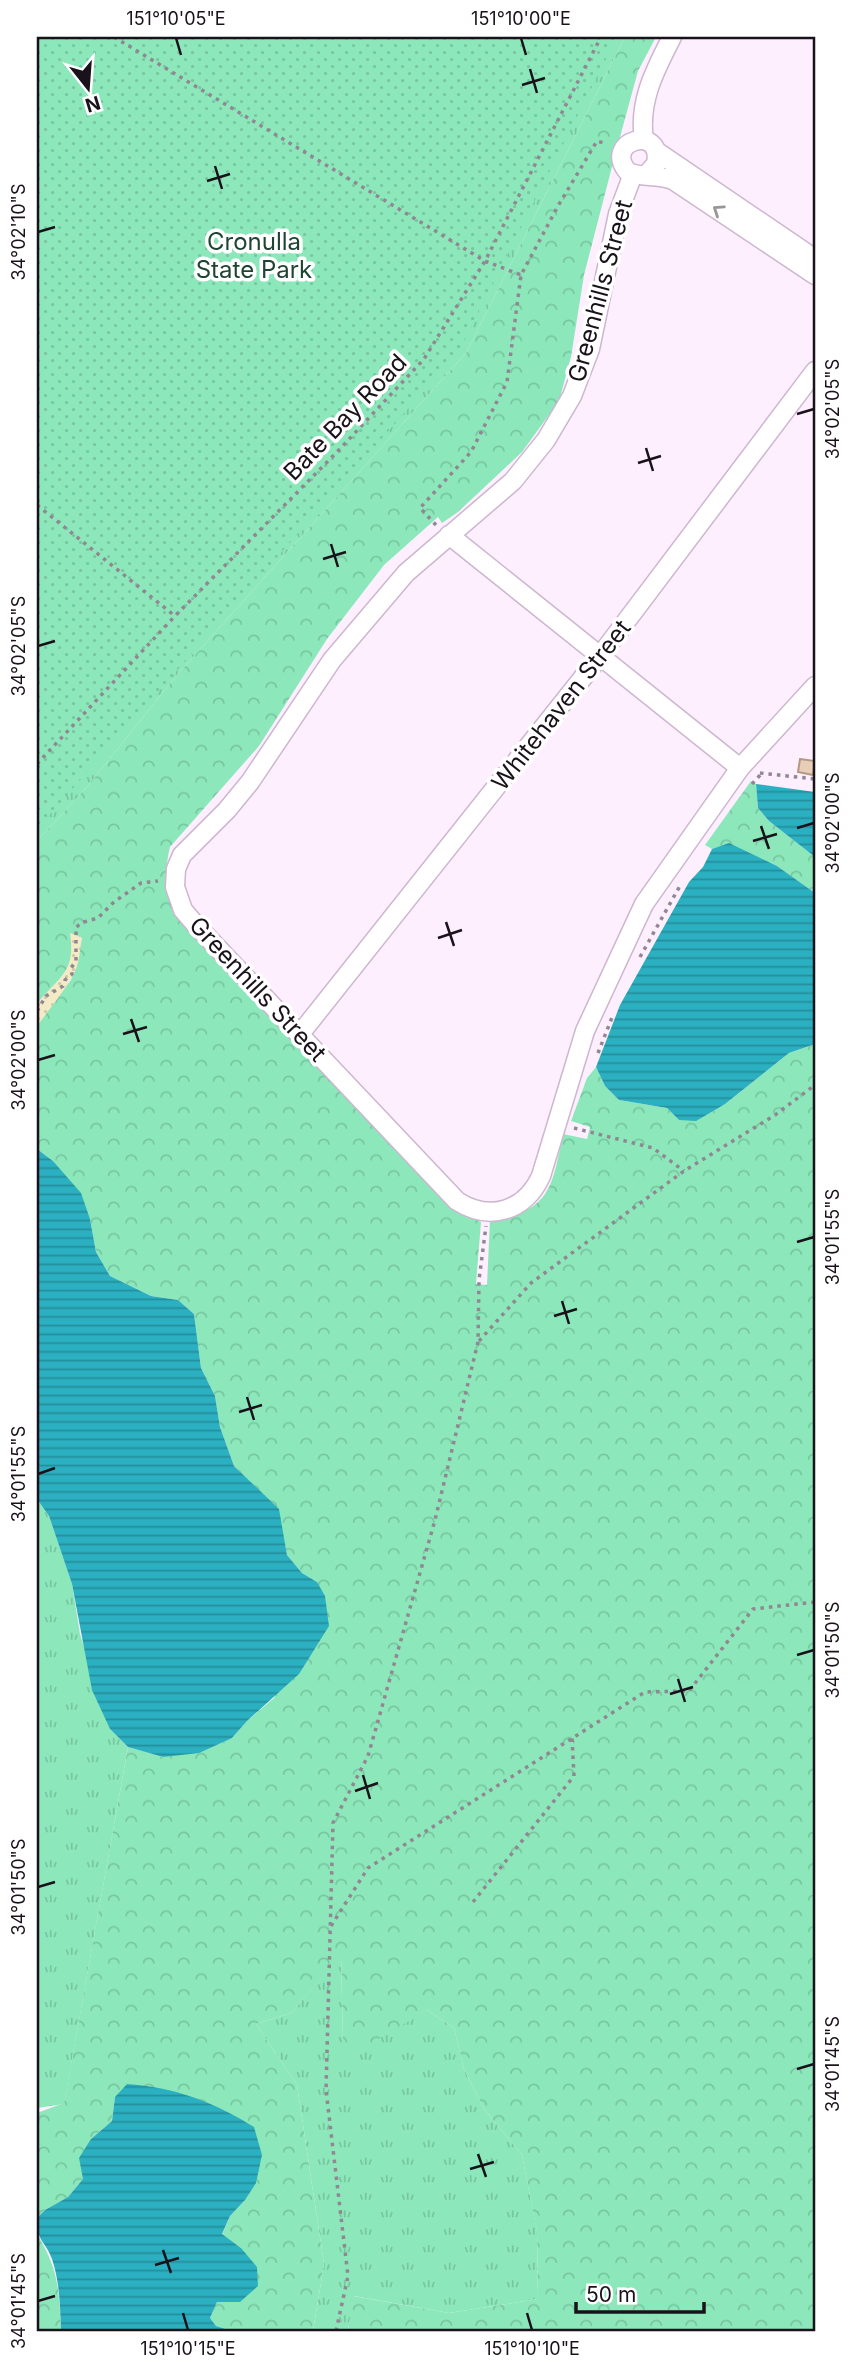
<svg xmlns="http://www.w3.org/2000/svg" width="852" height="2368" font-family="Inter,sans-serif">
<defs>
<pattern id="grass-tufts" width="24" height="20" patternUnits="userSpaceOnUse" patternTransform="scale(1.75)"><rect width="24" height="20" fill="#8ce8bb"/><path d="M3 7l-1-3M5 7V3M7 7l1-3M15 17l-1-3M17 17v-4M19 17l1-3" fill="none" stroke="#78c6a0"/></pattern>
<pattern id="forest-crowns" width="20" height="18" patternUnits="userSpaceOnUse" patternTransform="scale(1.75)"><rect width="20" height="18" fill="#8ce8bb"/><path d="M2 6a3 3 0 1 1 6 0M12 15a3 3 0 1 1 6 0" fill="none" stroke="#78c6a0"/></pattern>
<pattern id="sand-dots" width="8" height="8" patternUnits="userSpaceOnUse" patternTransform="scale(1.75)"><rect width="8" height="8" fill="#f4eac5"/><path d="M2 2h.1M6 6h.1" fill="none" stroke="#d1c8a9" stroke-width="1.8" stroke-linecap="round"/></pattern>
<pattern id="park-dots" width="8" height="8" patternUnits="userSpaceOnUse" patternTransform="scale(1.75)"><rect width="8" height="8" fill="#8ce8bb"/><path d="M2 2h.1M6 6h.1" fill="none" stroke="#78c6a0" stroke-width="1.8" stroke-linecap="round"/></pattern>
<pattern id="water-rules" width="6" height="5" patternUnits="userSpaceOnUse" patternTransform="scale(1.75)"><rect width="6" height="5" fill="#2bb0c1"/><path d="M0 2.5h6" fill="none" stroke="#248e9c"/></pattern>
</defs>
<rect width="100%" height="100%" fill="#fdeffe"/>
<path fill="url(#grass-tufts)" d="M605 37H625L466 353 177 675 86 788 37 841V781Z
M37 1499 49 1516 72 1584 80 1634 110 1729 128 1747 64 2104 37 2108Z
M341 1955 343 2043 427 2010 454 2028 464 2069 484 2109 522 2155 537 2231 538 2299 449 2313 354 2296 348 2331H313L324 2264 297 2085 256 2024 291 2013Z"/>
<path fill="url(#forest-crowns)" d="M625 37H656L638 71 614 159 584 275 571 357 559 401 522 452 458 512 442 523 438 517 384 565 327 639 259 746 170 847C163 874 168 895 179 919L453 1208 481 1222 476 1284 487 1285 490 1220C550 1212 552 1188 563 1134L587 1139 590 1127 571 1121 587 1078 596 1067 605 1086 619 1100 667 1108 679 1120 725 1104 789 1053 815 1044V2331H348L353 2296 449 2313 538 2299 537 2232 522 2155 484 2109 464 2069 454 2028 427 2010 350 2056 343 2043 341 1956 291 2013 256 2024 297 2085 324 2264 313 2331H232L216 2326 210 2318 217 2302H240L241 2248 222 2235 230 2216 245 2200 115 2097 112 2121 91 2139 83 2179 68 2197 45 2210 37 2218V2113L64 2103 128 1747 163 1757 232 1738 247 1721 274 1698 317 1582 302 1573 287 1555 278 1509 234 1466 220 1427 215 1396 201 1368 194 1314 178 1300 151 1296 110 1276 96 1252 90 1219 53 1161 37 1149V1026L58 995 71 980 82 938 71 934C76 972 59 977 37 1004V841L86 788 177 675 466 353Z
M751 781 756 784 758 808 769 821 815 857V893L777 866 729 844 712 849 705 845Z
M37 2234C59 2270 59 2290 61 2331H37Z"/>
<path fill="url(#sand-dots)" d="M70 933 82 938C80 947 80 957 77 966 72 982 48 1011 37 1026V1004C60 976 76 973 70 933Z"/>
<path fill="url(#park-dots)" d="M37 37H617L459 351 37 829Z"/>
<path fill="url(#water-rules)" d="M756 784 815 792V857L769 821 758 808Z
M729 843 777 866 815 893V1044L789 1053 725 1104 696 1121 679 1120 667 1108 619 1100 605 1086 596 1067 620 1005 689 882 703 867 712 849Z
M37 1149 53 1161 81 1193 90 1219 96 1252 110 1276 151 1296 178 1300 194 1314 201 1368 215 1396 220 1427 234 1466 279 1509 287 1555 302 1573 317 1582 325 1596 329 1626 299 1674 247 1721 232 1738 199 1753 163 1757 128 1747 110 1729 92 1690 72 1584 49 1516 37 1499Z
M127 2084C174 2087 214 2102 254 2127L262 2155 256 2183 245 2200 230 2216 222 2234 241 2248 257 2267 258 2286 240 2302H217L210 2318 216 2326 232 2331H61C60 2307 60 2283 52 2259 45 2240 37 2243 37 2218L45 2210 68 2197 83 2179 79 2158 91 2139 112 2121 115 2097Z"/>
<path fill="#e8cdb7" stroke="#b29984" stroke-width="2" d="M800 759 815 761 813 775 798 772Z"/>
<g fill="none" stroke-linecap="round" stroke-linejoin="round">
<defs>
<path id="street" d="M644 140C638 102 655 70 672 37
M656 151 815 259
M633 174 618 214 590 349 572 396 546 440 513 481 406 573 332 660 250 782 227 810 182 855 176 869 175 887 183 910 195 924 457 1201C490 1222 525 1211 541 1176L585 1031 644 904 740 768 815 686
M647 174 656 164C664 123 601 141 628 172 641 178 656 174 673 180L815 275
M449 535 740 768
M300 1034 600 656 815 371"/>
</defs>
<use href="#street" stroke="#cdb6cf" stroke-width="21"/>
<path stroke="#918692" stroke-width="3.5" stroke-dasharray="3.5 5" stroke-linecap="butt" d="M114 37 485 261 521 275
M37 505 175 616
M436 525 420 508 471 452 507 382 521 275 558 206 597 141 607 144
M37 764 175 616 337 452 424 359 485 261 601 37
M760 773 815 779
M752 784 762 773
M640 957 681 884
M37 1011 46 996 63 986 65 980 72 974 71 968 76 961V927L84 922 98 918 114 902 141 883 158 881
M598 1053 613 1015
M574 1128 653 1148 684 1171
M479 1341 531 1283 684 1171 775 1115 815 1085
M473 1902 574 1776 572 1738
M331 1926 368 1868 645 1692 689 1691 753 1609 815 1602
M336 2331 348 2276 326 2090 333 1823 368 1756 435 1520 478 1342 479 1280 486 1226"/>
<use href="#street" stroke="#fff" stroke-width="18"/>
</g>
<defs><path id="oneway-chevron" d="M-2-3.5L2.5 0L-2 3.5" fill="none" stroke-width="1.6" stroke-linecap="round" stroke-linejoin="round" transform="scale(1.75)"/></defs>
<use stroke="#989498" href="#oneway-chevron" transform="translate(718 210) rotate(-146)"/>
<path fill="none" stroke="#1a121a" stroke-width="2.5" d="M176 38 181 55M521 38 526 55M530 69 537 93M522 85 545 78M215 166 222 189M207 181 230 174M38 232 55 227M797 414 814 409M646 448 653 471M638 463 661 456M331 544 338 567M323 559 346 552M38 646 55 641M761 826 769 849M797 828 814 823M753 841 777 834M446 922 454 946M438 938 462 930M131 1019 139 1042M123 1034 147 1027M38 1060 55 1055M797 1242 814 1237M562 1301 569 1324M554 1316 577 1309M247 1397 254 1420M239 1412 262 1405M38 1474 55 1468M797 1655 814 1650M678 1679 685 1702M670 1694 693 1687M363 1775 370 1799M355 1791 378 1783M38 1887 55 1882M797 2069 814 2064M478 2154 486 2177M470 2169 494 2162M163 2250 171 2273M155 2265 179 2258M38 2301 55 2296M183 2313 188 2330M527 2313 532 2330"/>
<g text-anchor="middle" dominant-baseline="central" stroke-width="7" stroke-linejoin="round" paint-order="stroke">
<g font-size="24" fill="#1d4532" stroke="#fff">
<text x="254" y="241">Cronulla<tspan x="254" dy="28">State Park</tspan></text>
</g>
<g font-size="24" fill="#1a121a" stroke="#fff">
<text transform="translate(600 291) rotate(-75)">Greenhills Street</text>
<text transform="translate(345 417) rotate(-46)">Bate Bay Road</text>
<text transform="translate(561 705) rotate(-52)">Whitehaven Street</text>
<text transform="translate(258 989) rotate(47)">Greenhills Street</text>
</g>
</g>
<rect width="852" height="2368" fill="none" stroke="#ffffff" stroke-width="77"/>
<g transform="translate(88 88) rotate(163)" stroke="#ffffff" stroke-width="5" paint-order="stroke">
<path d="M0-5L12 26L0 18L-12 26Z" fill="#1a121a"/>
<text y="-10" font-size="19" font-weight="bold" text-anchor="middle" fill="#1a121a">N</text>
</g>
<path d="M576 2302v10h128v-10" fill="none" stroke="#1a121a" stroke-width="3.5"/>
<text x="586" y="2302" font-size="21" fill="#1a121a" stroke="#ffffff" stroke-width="5" paint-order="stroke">50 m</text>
<rect x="38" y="38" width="776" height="2292" fill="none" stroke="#1a121a" stroke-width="2.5"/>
<g font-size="18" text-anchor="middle" fill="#1a121a">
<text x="176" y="25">151°10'05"E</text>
<text x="521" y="25">151°10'00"E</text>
<text transform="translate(19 232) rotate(-90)" y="6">34°02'10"S</text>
<text transform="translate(833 409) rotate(-90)" y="6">34°02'05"S</text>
<text transform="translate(19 646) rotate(-90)" y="6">34°02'05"S</text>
<text transform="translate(833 823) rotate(-90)" y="6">34°02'00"S</text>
<text transform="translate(19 1060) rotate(-90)" y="6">34°02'00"S</text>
<text transform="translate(833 1237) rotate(-90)" y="6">34°01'55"S</text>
<text transform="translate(19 1474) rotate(-90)" y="6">34°01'55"S</text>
<text transform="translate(833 1650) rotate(-90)" y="6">34°01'50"S</text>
<text transform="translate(19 1887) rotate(-90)" y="6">34°01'50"S</text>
<text transform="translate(833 2064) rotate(-90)" y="6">34°01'45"S</text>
<text transform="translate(19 2301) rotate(-90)" y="6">34°01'45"S</text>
<text x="188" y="2355">151°10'15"E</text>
<text x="532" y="2355">151°10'10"E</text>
</g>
</svg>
